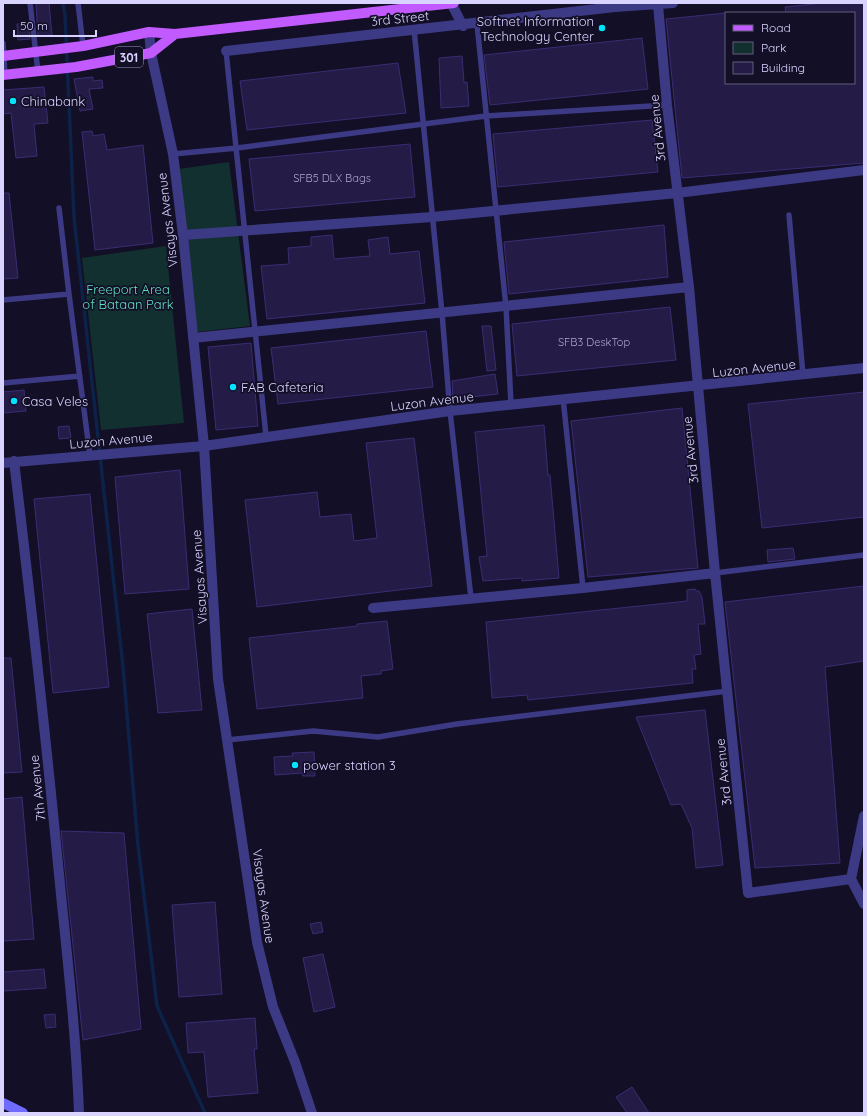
<svg xmlns="http://www.w3.org/2000/svg" width="867" height="1116" font-family="Quicksand,sans-serif">
<rect width="100%" height="100%" fill="#130f26"/>
<path fill="#12302f" d="M229 162 250 326 197 332 178 169Z
M166 246 184 423 101 430 82 258Z"/>
<g fill="none" stroke-linecap="round" stroke-linejoin="round">
<path stroke="#0c2248" stroke-width="3.5" d="M63 3 65 15 74 217 123 667 138 845 157 1006 205 1113"/>
</g>
<path fill="#241b47" stroke="#3b2d73" d="M36 3H49L52 35 38 36Z
M823 3H864V163L682 178 666 19 726 13V83H854V13H786L785 7Z
M28 23 30 39 18 40 17 24Z
M642 38 648 89 490 105 484 55Z
M462 56 464 83 467 82 469 106 441 108 439 58Z
M398 63 406 113 247 130 240 81Z
M93 77V81L102 80 103 88 89 89 93 109 80 111 74 79Z
M44 87 48 123 34 124 37 156 16 158 11 113 3 114V90Z
M652 120 658 172 498 187 493 134Z
M92 131 93 136 104 134 107 150 143 145 153 243 95 250 82 132Z
M410 144 415 197 255 211 249 159Z
M3 193H9L18 278 3 279Z
M664 225 668 277 509 294 504 242Z
M332 235 334 259 370 256 368 240 388 237 390 254 419 251 425 303 267 319 261 266 289 264 288 248 311 246V237Z
M670 307 676 360 517 376 512 324Z
M482 326H491L496 370 487 371Z
M426 331 433 387 278 404 271 348Z
M251 343 258 426 216 430 208 347Z
M495 374 498 394 453 399 452 381Z
M24 390 26 411 3 413V392Z
M864 392V517L762 528 748 404Z
M682 408 698 568 588 577 571 421Z
M544 425 548 475H550L559 578 522 581V578L483 581 479 557 487 556 475 432Z
M69 426 71 438 59 439 58 427Z
M414 438 432 586 257 607 245 500 317 492 320 517 351 514 354 541 377 538 366 443Z
M180 470 189 589 125 594 115 477Z
M90 494 109 687 53 693 34 499Z
M793 548 795 559 768 562 767 550Z
M864 586V661L825 667 840 863 755 868 725 602Z
M695 589 696 591H699L702 597 705 624H698L701 654 694 655 696 669H692L693 683 528 700 527 695 492 698 486 622 687 601V590Z
M192 609 202 710 158 713 147 614Z
M387 621 393 669 381 671V674L361 676 363 698 257 709 249 638 357 626V624Z
M3 658H11L22 772 3 773Z
M705 710 723 865 696 868 692 828 681 804 671 805 636 717Z
M314 752 315 776H303L302 773 275 775 274 757 293 756 292 753Z
M22 797 34 939 3 941V799Z
M61 831 124 833 141 1029 83 1040Z
M215 902 222 994 179 997 172 905Z
M321 922 323 932 313 934 310 924Z
M323 954 335 1007 314 1012 303 958Z
M44 969 46 988 3 991V972Z
M55 1014 56 1027 46 1028 44 1015Z
M255 1018 257 1049H254L258 1093 208 1097 204 1052 188 1053 186 1023Z
M632 1087 649 1113H627L616 1097Z"/>
<g fill="none" stroke-linecap="round" stroke-linejoin="round">
<path stroke="#3d3a85" stroke-width="5.5" d="M30 3 38 72
M78 3 83 46
M477 24 506 307 511 404
M414 29 442 313 450 411 471 598
M3 43 5 75
M226 51 266 436
M173 154 237 148 486 116 667 105
M59 208 69 294
M789 215 803 375
M3 300 69 294 90 456
M3 383 80 376
M563 398 583 588
M715 573 864 555
M227 740 313 731 378 737 457 724 728 691"/>
<path stroke="#3d3a85" stroke-width="10" d="M451 3 463 26
M658 5 667 105 689 287 715 573 748 893 851 879 864 904
M149 32 151 53 173 154 183 235 204 446 218 679 257 942 273 1007 295 1062 312 1113
M226 51 615 7 673 3
M183 235 432 217 677 193 864 170
M193 338 689 287
M14 461C30 595 45 729 58 864 66 947 76 1030 79 1113
M3 463 204 446 450 411 864 368
M373 608 583 588 715 573
M851 879 864 816"/>
<path stroke="#6f6bff" stroke-width="10" d="M3 1103 23 1113"/>
<path stroke="#c25bff" stroke-width="10" d="M3 56 83 46 149 32 175 34 454 3
M3 75 76 67 151 53 175 34"/>
</g>
<g fill="#00e5ff" stroke="#130f26" stroke-width="1.5">
<circle cx="602" cy="28" r="4"/>
<circle cx="13" cy="101" r="4"/>
<circle cx="233" cy="387" r="4"/>
<circle cx="14" cy="401" r="4"/>
<circle cx="295" cy="765" r="4"/>
</g>
<g text-anchor="middle" dominant-baseline="central" stroke-width="3.5" stroke-linejoin="round" paint-order="stroke">
<g font-size="11" fill="#aca6d1">
<text x="332" y="178">SFB5 DLX Bags</text>
<text x="594" y="342">SFB3 DeskTop</text>
</g>
<rect fill="#130f26" stroke="#9e99be" stroke-width="1" x="115" y="47" width="28" height="20" rx="3"/>
<g font-size="12" font-weight="bold" fill="#d9d4ff">
<text x="129" y="57">301</text>
</g>
<g font-size="13" fill="#d9d4ff" stroke="#130f26">
<text transform="translate(400 18) rotate(-6)">3rd Street</text>
<text transform="translate(657 128) rotate(-96)">3rd Avenue</text>
<text transform="translate(167 220) rotate(-97)">Visayas Avenue</text>
<text transform="translate(754 368) rotate(-6)">Luzon Avenue</text>
<text transform="translate(432 401) rotate(-7)">Luzon Avenue</text>
<text transform="translate(111 440) rotate(-5)">Luzon Avenue</text>
<text transform="translate(690 450) rotate(-96)">3rd Avenue</text>
<text transform="translate(199 577) rotate(-94)">Visayas Avenue</text>
<text transform="translate(723 772) rotate(-96)">3rd Avenue</text>
<text transform="translate(37 788) rotate(-96)">7th Avenue</text>
<text transform="translate(264 896) rotate(82)">Visayas Avenue</text>
</g>
<g font-size="13" fill="#d9d4ff" stroke="#130f26" text-anchor="start">
<text x="594" y="21" text-anchor="end">Softnet Information<tspan x="594" dy="15">Technology Center</tspan></text>
<text x="21" y="101">Chinabank</text>
<text x="241" y="387">FAB Cafeteria</text>
<text x="22" y="401">Casa Veles</text>
<text x="303" y="765">power station 3</text>
</g>
<g font-size="13" fill="#5fe0c0" stroke="#130f26">
<text x="128" y="289">Freeport Area<tspan x="128" dy="15">of Bataan Park</tspan></text>
</g>
</g>
<rect width="867" height="1116" fill="none" stroke="#d9d4ff" stroke-width="8"/>
<rect x="725" y="12" width="130" height="72" fill="#130f26" stroke="#625e7d"/>
<rect x="733" y="25" width="20" height="6" fill="#c25bff" stroke="#625e7d"/>
<text x="761" y="32" font-size="12" fill="#d9d4ff">Road</text>
<rect x="733" y="42" width="20" height="12" fill="#12302f" stroke="#625e7d"/>
<text x="761" y="52" font-size="12" fill="#d9d4ff">Park</text>
<rect x="733" y="62" width="20" height="12" fill="#241b47" stroke="#625e7d"/>
<text x="761" y="72" font-size="12" fill="#d9d4ff">Building</text>
<path d="M14 30v6h82v-6" fill="none" stroke="#d9d4ff" stroke-width="2"/>
<text x="20" y="30" font-size="12" fill="#d9d4ff" stroke="#130f26" stroke-width="3" paint-order="stroke">50 m</text>
</svg>
